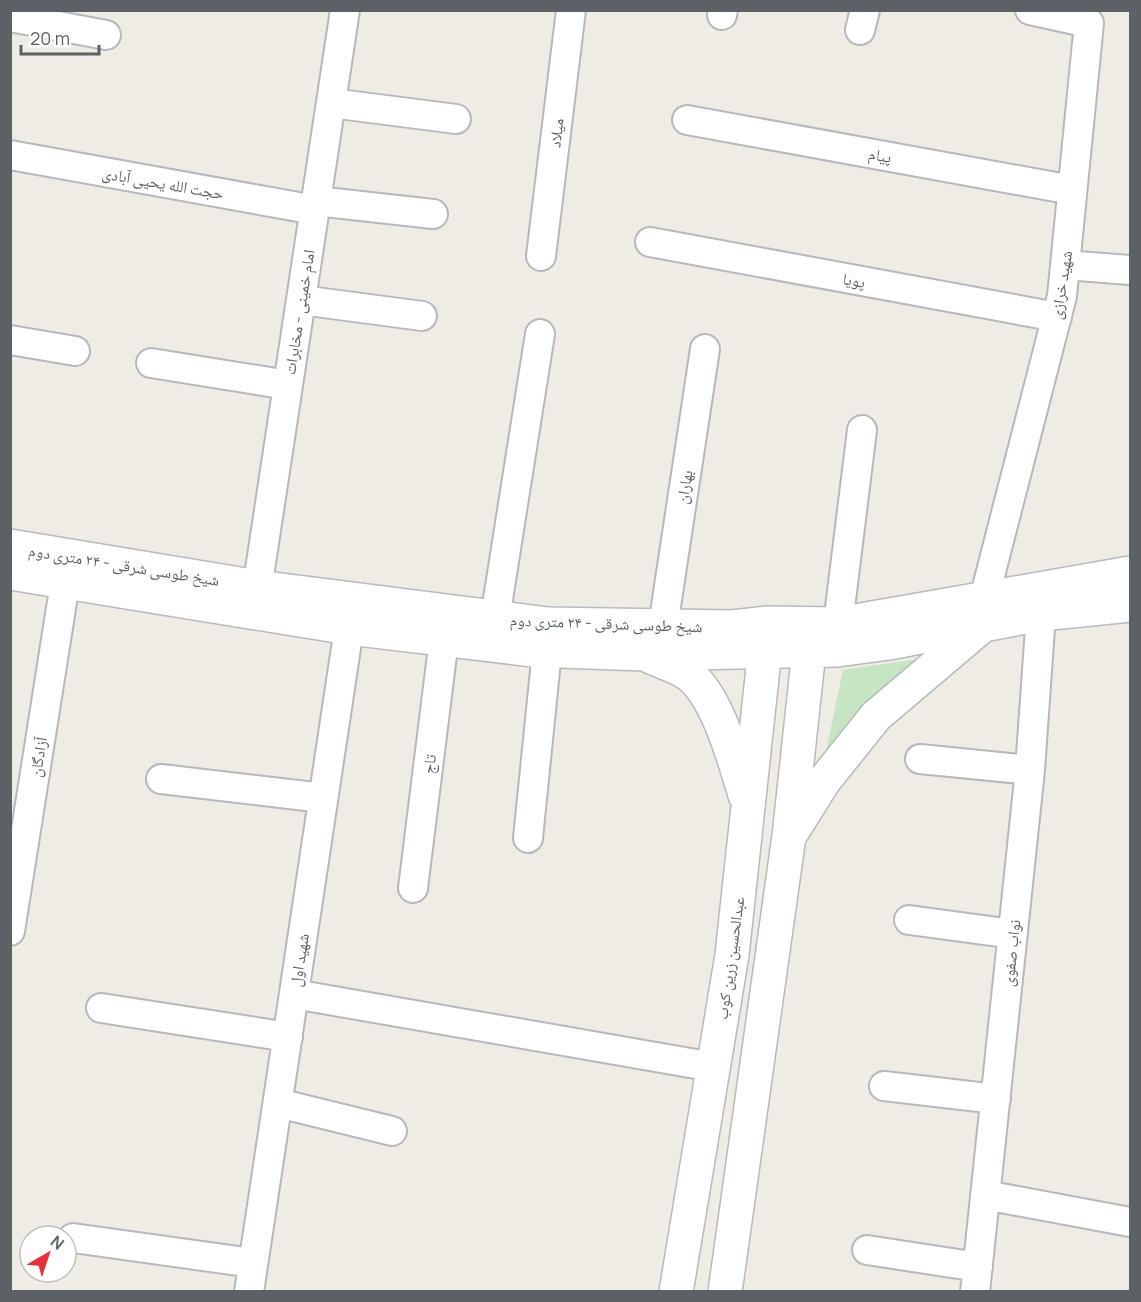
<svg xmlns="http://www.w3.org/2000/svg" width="1141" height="1302" font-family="Manrope,'Noto Naskh Arabic',sans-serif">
<rect width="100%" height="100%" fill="#efece5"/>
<path fill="#c5e6c1" d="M919 659 824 761 843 670Z"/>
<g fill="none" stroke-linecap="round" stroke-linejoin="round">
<defs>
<path id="street" d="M722 15 723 10
M10 17 106 35
M860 30 865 10
M331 103 456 119
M687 120 1072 190
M10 155 315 210
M316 201 433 214
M650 242 1057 317
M541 256 571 10
M1065 265 1130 270
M301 300 422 316
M10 340 75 351
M151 363 288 385
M984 599 1062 296 1089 23 1030 10
M254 609 345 10
M495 618 540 334
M838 624 862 430
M663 626 705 349
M920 759 1030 770
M161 779 323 798
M528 838 547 651
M413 888 444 639
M909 920 1013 934
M10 931 65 583
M294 994 713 1067
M101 1008 288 1037
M884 1086 996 1099
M278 1103 392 1131
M985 1195 1130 1222
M73 1238 253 1263
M867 1250 978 1267
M249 1292 349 628
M975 1292 1030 770 1041 614"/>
<path id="secondary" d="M10 546 258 587 548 624 732 627 767 623 838 624 1130 573
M10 573 349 628 533 650 644 654 837 650 889 643 1041 614 1130 605
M651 657C662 662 675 666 685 672 716 690 735 762 745 795
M792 832 824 781 876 716 981 627
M676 1292 732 955 767 631
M725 1292 789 836 809 651 806 630"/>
</defs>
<use href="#street" stroke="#b5b8bc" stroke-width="32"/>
<use href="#secondary" stroke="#b6babf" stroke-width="36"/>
<use href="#street" stroke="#fff" stroke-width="28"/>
<use href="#secondary" stroke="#fff" stroke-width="33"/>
</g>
<g text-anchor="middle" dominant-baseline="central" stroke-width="6" stroke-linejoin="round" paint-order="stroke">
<g font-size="16" fill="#5c6165" stroke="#fff">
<text transform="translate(556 133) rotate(-83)">میلاد</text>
<text transform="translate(880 155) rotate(10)">پیام</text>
<text transform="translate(163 183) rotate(10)">حجت الله یحیی آبادی</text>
<text transform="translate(854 280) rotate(10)">پویا</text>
<text transform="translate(1061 285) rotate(-81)">شهید خرازی</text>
<text transform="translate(299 312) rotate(-81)">امام خمینی - مخابرات</text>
<text transform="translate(684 487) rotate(-81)">بهاران</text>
<text transform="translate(124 565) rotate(9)">شیخ طوسی شرقی - ۲۴ متری دوم</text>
<text transform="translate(606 623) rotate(2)">شیخ طوسی شرقی - ۲۴ متری دوم</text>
<text transform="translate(38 757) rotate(-81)">آزادگان</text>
<text transform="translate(429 764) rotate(-83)">تاج</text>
<text transform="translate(1011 953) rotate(-84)">نواب صفوی</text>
<text transform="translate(730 958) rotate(-82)">عبدالحسین زرین کوب</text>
<text transform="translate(299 960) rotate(-81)">شهید اول</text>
</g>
</g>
<rect width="1141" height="1302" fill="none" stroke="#5c6165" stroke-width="24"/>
<g transform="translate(48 1254) rotate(39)"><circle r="28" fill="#ffffff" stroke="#bec0c1" stroke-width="1.5"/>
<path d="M0-4.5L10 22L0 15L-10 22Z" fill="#e93034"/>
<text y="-9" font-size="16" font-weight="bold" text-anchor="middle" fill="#5c6165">N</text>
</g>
<path d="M21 45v9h78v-9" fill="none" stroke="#5c6165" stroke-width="3"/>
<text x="30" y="45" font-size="18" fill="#5c6165" stroke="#ffffff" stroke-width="4.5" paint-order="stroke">20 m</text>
</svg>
